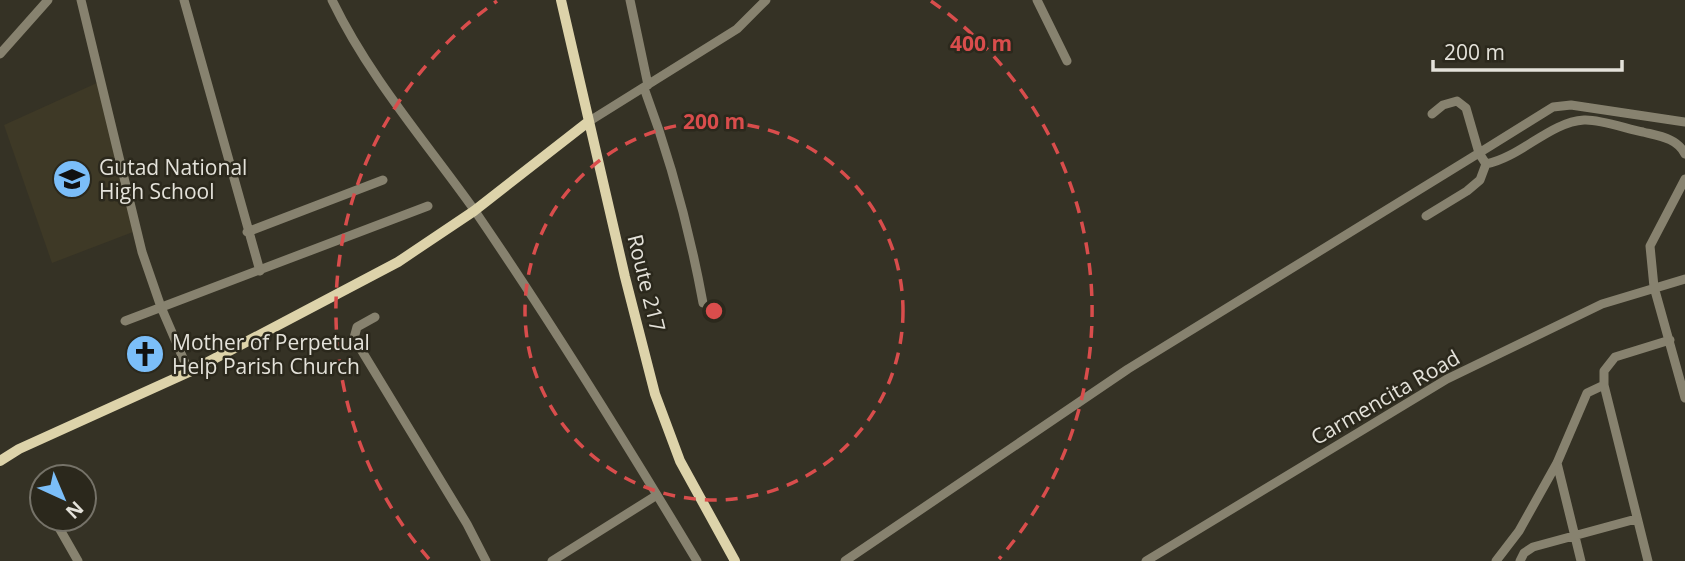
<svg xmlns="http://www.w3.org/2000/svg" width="1685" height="561" font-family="'Open Sans',sans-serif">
<rect width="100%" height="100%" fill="#353225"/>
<path fill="#3e3926" d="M99 82 133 232 52 263 4 125Z"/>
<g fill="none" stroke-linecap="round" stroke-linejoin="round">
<path stroke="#87826f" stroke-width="9" d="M81 0 142 252 161 307 189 372
M184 0 260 271
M332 0C369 77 426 142 475 211 553 325 626 443 697 561
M630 0 648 85
M1037 0 1067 61
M0 54 48 0
M644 88C671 160 689 227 703 303
M1432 114 1443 105 1457 101 1466 108 1479 153 1553 107 1571 105 1685 122
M588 122 737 29 766 0
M1685 179 1650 246 1654 287 1685 398
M1426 216 1467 191 1480 180 1486 164
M247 232 383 180
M375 317 357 327 354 338 467 524 486 561
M125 321 428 206
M1557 463 1581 561
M39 493 42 499
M54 519 78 561
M552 561 657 495
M845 561 1128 369 1479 153 1486 164C1521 157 1550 122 1584 120 1600 119 1627 129 1643 132 1659 136 1677 138 1685 154
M1146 561 1447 379 1602 304 1685 279
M1496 561 1519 531 1557 463 1587 393 1604 385
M1520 561 1524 553 1533 547 1636 519
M1648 561 1604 385V371L1615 357 1670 340"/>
<path stroke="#ddd3aa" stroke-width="10" d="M561 0 625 277 655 394 680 461 735 561
M0 461 19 449 189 372 398 262 474 211 588 122"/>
</g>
<g fill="none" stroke="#d94d4c" stroke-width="3.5" stroke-dasharray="12 9">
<circle cx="714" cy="311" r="189"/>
<path d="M429 559A378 378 0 0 1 497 1M931 1A378 378 0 0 1 999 559"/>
</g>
<defs>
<symbol id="school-disc" viewBox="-11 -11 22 22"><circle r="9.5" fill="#7bbef9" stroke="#2b281c"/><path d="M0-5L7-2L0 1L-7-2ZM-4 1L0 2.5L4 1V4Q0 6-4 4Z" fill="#111"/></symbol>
<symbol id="church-disc" viewBox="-11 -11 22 22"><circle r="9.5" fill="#7bbef9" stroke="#2b281c"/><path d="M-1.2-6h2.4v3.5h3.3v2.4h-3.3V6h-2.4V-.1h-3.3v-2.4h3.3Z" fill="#111"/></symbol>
</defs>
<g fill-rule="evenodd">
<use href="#school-disc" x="50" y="157" width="44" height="44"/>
<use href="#church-disc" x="123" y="332" width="44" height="44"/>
</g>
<g text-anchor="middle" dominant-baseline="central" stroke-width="5" stroke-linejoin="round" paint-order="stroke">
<g font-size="21" fill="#e4e2da" stroke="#2b281c" text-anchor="start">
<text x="99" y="167">Gutad National<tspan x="99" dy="24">High School</tspan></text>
<text x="172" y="342">Mother of Perpetual<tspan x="172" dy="24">Help Parish Church</tspan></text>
</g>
<g font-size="21" fill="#e4e2da" stroke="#2b281c">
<text transform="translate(647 283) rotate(76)">Route 217</text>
<text transform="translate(1385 397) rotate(-30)">Carmencita Road</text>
</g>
</g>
<circle cx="714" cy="311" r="10" fill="#d94d4c" stroke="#2b281c" stroke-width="3.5"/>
<g font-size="21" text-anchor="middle" font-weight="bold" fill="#d94d4c" stroke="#2b281c" stroke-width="5" stroke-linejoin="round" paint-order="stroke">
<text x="981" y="51">400 m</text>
<text x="714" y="129">200 m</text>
</g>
<g transform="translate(63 498) rotate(136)"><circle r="33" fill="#2b281c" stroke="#757268" stroke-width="2"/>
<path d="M0-5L12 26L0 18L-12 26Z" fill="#7bbef9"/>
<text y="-10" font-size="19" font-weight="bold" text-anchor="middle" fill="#e4e2da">N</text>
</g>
<path d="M1433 60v10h189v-10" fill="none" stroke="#e4e2da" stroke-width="3.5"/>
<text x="1444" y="60" font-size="21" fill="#e4e2da" stroke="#2b281c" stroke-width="5" paint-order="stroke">200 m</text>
</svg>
